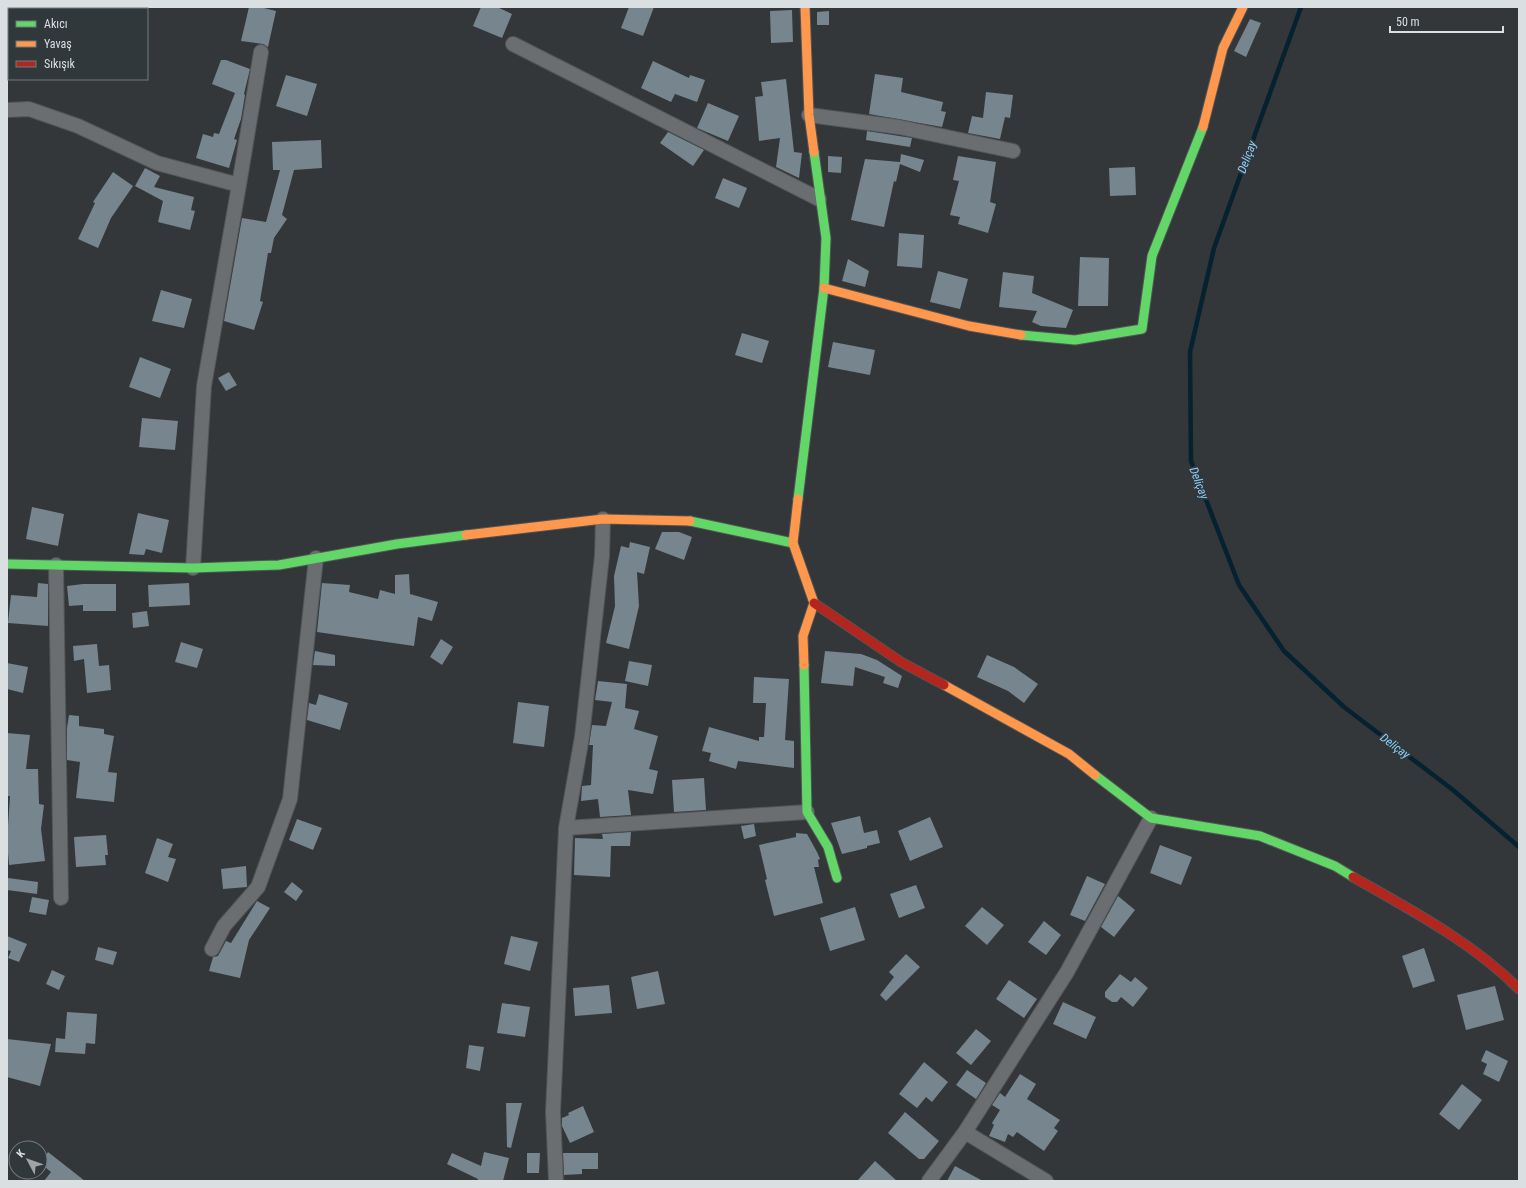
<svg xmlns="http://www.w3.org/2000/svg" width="1526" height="1188" font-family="'Roboto Condensed',sans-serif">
<rect width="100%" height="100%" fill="#333739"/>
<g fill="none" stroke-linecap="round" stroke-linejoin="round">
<path stroke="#062130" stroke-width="4.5" d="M1301 7 1214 248 1190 352 1191 461 1239 585 1284 651 1344 707 1453 790 1519 847"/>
</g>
<path fill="#76858e" d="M249 7H260L276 11 268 47 263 44 241 41Z
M481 7H497L512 14 502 38 473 26Z
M629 7H654L643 36 621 28Z
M792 10 793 42 771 43 770 11Z
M829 11V25H817V12Z
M1250 19 1261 23 1246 57 1234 51Z
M221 60H226L250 69 244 94 245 95 241 119 234 139 237 140 229 168 196 158 203 134 213 137 214 133 219 134 235 93 212 84Z
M653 61 689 78 690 75 705 80 697 102 675 94 671 102 641 88Z
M875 74 903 78 901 92 943 102 941 111 946 112 942 127 869 114Z
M286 75 317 84 307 116 276 106Z
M786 79 794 152 802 153 799 178 776 167 780 138 759 141 755 97 763 96 761 82Z
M986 92 1013 95 1010 118 1005 117 1000 139 968 133 972 116 983 118Z
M708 103 739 116 728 141 697 128Z
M867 131 912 138 910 147 866 140Z
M668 132 704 150 693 166 660 143Z
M321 140 322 168 294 170 282 215 287 219 274 238 271 253H268L260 301 263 302 254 330 224 321 242 218 266 222 280 170H273L272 142Z
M901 154 924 160 920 172 900 164 896 182 894 181 884 227 851 220 865 159 900 162Z
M828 156 842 157 841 173 828 172Z
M958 156 996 162 990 202 996 204 988 233 958 224 960 217 950 215 959 181 953 180Z
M1135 167 1136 195 1110 196 1109 168Z
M145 168 160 176 154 187 194 197 191 210 195 211 190 230 158 222 163 201 135 186Z
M113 172 133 186 111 218 98 248 78 239 95 203 93 202Z
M723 178 747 188 739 208 715 198Z
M899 233 924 235 922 268 897 266Z
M1080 257 1109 258 1108 306H1078Z
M848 259 869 271 865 287 842 281Z
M938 271 968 279 960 309 930 302Z
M1003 272 1034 276 1032 293 1073 310 1066 328 1041 326 1032 322 1037 311 999 307Z
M161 290 192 299 184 328 152 321Z
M742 333 769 341 762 363 735 355Z
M833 342 875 350 870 375 828 367Z
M140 357 171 369 160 398 129 387Z
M229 372 237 385 226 391 218 378Z
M142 418 178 421 175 450 139 447Z
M32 507 64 514 58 546 26 539Z
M138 513 169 520 162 553 146 549 144 555 129 554Z
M662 532H679L692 537 684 560 655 549Z
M630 542 650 547 644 574 637 572 639 606 629 649 606 643 615 606 614 576 621 546 629 548Z
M409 574 410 594 438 602 432 621 418 617 414 646 317 632 322 583 350 585 349 592 378 599 380 590 395 594V575Z
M38 583 48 584V626L8 623 11 595 37 597Z
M189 583 190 605 149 607 148 585Z
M83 584H116V611H83V605L69 606 67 586Z
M147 611 149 626 133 628 132 613Z
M441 639 453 647 442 665 430 657Z
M181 642 203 649 197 668 175 662Z
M97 644 99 666 109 665 111 690 87 693 84 659 74 661 73 646Z
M315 651 335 655V666L313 665Z
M825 651 861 654 877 660 902 676 898 688 883 683 885 677 855 667 853 686 821 683Z
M987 655 1014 667 1038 684 1024 703 1008 691 977 677Z
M629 661 652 665 648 686 625 681Z
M7 663 28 667 23 693 7 689Z
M754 677 789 679 785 740 794 741V768L738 761 736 769 709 761 711 753 702 751 709 727 759 741V737H764L766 703H753Z
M598 681 627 684 625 708 639 711 634 729 658 736 649 769 658 771 653 794 628 790 631 815 600 817 598 799 581 801 582 786 591 785 593 745H589L592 725 606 726 612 702 595 700Z
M319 694 348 703 340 730 307 720 309 703 316 705Z
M518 702 549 706 544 747 513 743Z
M69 715 79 716V726L104 729V734L114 736 108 772 117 773 114 802 76 798 80 762 67 760V728Z
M7 733 30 735 26 769H38L39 804 44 805 41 829 45 861 9 865 7 841 10 796H7Z
M704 778 706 810 674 812 672 780Z
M860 816 864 833 877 830 880 843 867 846V848L842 854 831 823Z
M930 817 943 847 910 861 898 831Z
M297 819 322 828 313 850 289 840Z
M754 824 756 836 744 839 741 826Z
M631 832 630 846H611L610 877 574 875 575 838 603 839 602 834Z
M796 833 807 834 817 852 820 859 818 860 819 867H814L823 903 774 916 765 880 767 879 759 845 796 837Z
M106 835 108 855H105L106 865 76 867 74 837Z
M157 838 173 844 168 857 176 859 168 882 145 873Z
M1160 845 1192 857 1181 885 1150 873Z
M246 866 247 887 223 889 221 869Z
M1087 876 1105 884 1085 921 1070 915Z
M8 878 38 882 37 894 7 890Z
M292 882 303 891 296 901 284 892Z
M916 885 925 908 899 918 890 894Z
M1118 896 1135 910 1114 937 1101 927Z
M32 897 49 900 46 915 29 912Z
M257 901 270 908 249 940 240 978 209 971 213 957 218 956 226 941 231 943Z
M855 907 865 940 830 951 820 918Z
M982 907 1004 925 987 945 965 926Z
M1044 921 1061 935 1046 955 1028 942Z
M7 936 27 944 19 962 8 958 11 951 7 950Z
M511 936 538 942 530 971 504 964Z
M98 947 117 952 113 965 95 960Z
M1424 948 1435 981 1413 988 1402 956Z
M906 954 920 967 886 1001 880 995 894 977 889 972Z
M52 970 65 976 59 990 46 984Z
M658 971 665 1004 637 1009 631 977Z
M1120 974 1131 982 1135 977 1148 988 1133 1007 1121 997 1117 1002H1112L1105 997V992Z
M1009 980 1037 999 1024 1018 996 999Z
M609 985 612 1013 575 1016 573 988Z
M1495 986 1504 1020 1466 1030 1457 995Z
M1063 1002 1096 1017 1086 1039 1053 1024Z
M502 1003 530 1007 525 1037 497 1033Z
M67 1012 97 1014 95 1044 86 1043 85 1054 55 1052 56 1038 65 1039Z
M976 1029 991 1041 971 1065 956 1053Z
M7 1039 51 1044 40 1086 7 1077Z
M469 1045 484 1047 480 1071 466 1068Z
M1486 1050 1508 1061 1499 1082 1483 1074 1487 1064 1481 1061Z
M924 1062 948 1082 932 1102 926 1097 917 1108 899 1094Z
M967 1070 986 1083 976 1099 956 1085Z
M1020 1074 1036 1084 1027 1099 1060 1120 1054 1128 1058 1131 1044 1151 1017 1132 1013 1137 1008 1134 1005 1142 989 1136 994 1125 992 1123 1000 1110 992 1105 1000 1093 1005 1097Z
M1462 1084 1482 1100 1459 1130 1439 1114Z
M506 1103H522L511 1148 507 1147Z
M583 1106 594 1132 570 1143 562 1126V1118L569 1115 568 1113Z
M905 1112 939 1141 924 1159H919L888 1133Z
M48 1152 85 1181H44L51 1172 40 1163Z
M484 1152 509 1158 503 1181H477L478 1179 447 1164 452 1153 481 1166Z
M527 1153H540L539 1173H527Z
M563 1153H598V1169H582V1174L564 1175Z
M875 1161 897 1181H857Z
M955 1166 983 1181H947Z"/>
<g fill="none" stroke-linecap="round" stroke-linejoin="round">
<defs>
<path id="street" d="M513 44 819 199
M7 110 29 109 78 126 157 163 239 185 204 386 193 568
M809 115 899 127 1013 151
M239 185 261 52
M56 565 61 898
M566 828 807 812
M212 949 224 926 258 887 290 799 316 558
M965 1132 1046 1181
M556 1181 553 1112 566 828 582 737 602 556 603 519
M929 1181 965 1132 1067 972 1151 818"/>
<path id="fast" d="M1021 335 1075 340 1142 329 1152 256 1203 127
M798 499 824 288 826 238 814 152
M690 521 793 543
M7 564 193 568 279 565 397 544 466 535
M804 665 807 812 828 847 837 878
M1095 775 1151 818 1260 836 1335 866 1353 877"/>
<path id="slow" d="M805 7 809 115 814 152
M1203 127 1223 48 1243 7
M824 288 969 326 1021 335
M798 499 793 543 814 603 803 636 804 665
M466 535 603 519 690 521
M944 685 1069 754 1095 775"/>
<path id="jam" d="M814 603 901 662 944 685
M1353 877C1411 910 1472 942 1519 989"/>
</defs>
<use href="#street" stroke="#515557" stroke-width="16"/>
<use href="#fast" stroke="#515557" stroke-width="11"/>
<use href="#slow" stroke="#515557" stroke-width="11"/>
<use href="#jam" stroke="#515557" stroke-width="11"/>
<use href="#street" stroke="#6b6e70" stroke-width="14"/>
<use href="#fast" stroke="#63d668" stroke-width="9"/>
<use href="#slow" stroke="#ff974d" stroke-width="9"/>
<use href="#jam" stroke="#b3261e" stroke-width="9"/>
</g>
<g text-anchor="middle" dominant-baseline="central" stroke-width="4" stroke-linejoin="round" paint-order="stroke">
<g font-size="12" font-style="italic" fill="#8ecff8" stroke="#30383c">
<text transform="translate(1247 157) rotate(-70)">Deliçay</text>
<text transform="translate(1199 483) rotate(69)">Deliçay</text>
<text transform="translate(1395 746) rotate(37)">Deliçay</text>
</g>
</g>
<rect width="1526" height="1188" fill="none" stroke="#dadfe2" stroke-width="16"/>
<rect x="8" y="8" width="140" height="72" fill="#30383c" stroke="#747b7e"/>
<rect x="16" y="21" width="20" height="6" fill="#63d668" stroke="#747b7e"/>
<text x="44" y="28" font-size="12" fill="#dadfe2">Akıcı</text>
<rect x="16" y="41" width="20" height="6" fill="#ff974d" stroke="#747b7e"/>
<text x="44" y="48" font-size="12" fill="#dadfe2">Yavaş</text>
<rect x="16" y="61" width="20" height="6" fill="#b3261e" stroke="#747b7e"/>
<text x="44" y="68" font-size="12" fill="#dadfe2">Sıkışık</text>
<g transform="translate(28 1160) rotate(311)"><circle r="19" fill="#30383c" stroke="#747b7e"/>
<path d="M0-3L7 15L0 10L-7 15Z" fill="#a0a4a7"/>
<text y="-6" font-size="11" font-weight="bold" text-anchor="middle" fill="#dadfe2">K</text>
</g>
<path d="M1390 26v6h113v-6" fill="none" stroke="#dadfe2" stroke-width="2"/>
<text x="1396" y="26" font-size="12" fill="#dadfe2" stroke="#30383c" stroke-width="3" paint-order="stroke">50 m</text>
</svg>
